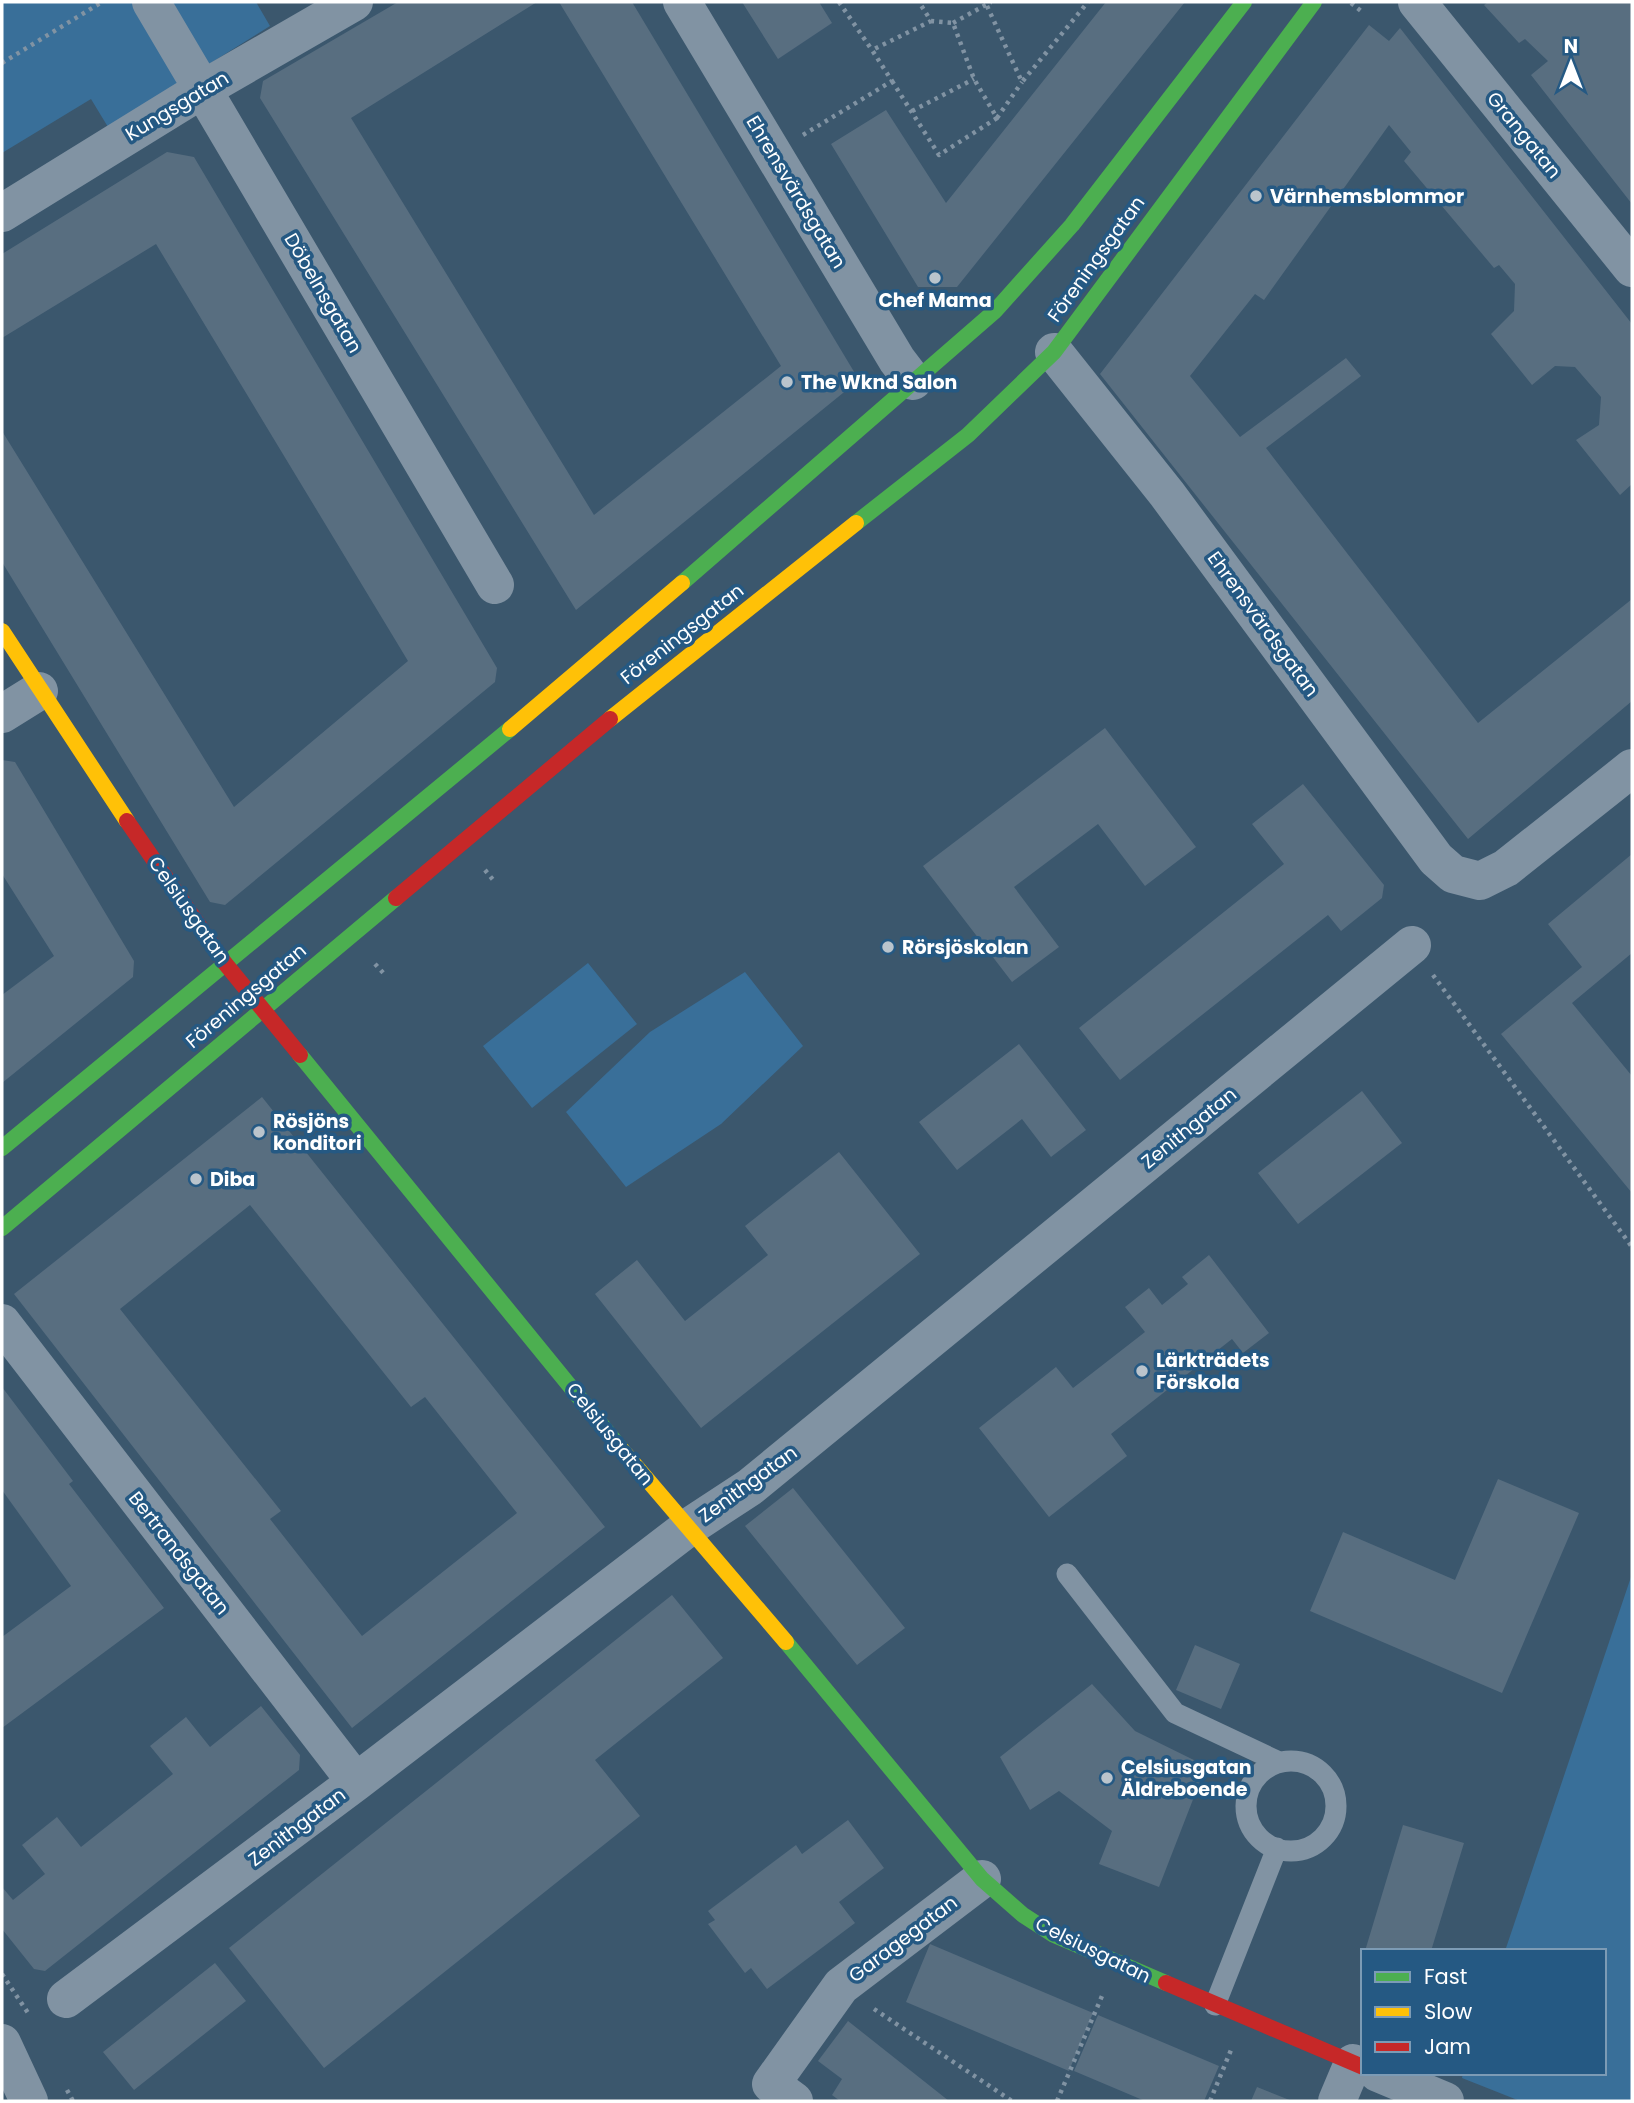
<svg xmlns="http://www.w3.org/2000/svg" width="1634" height="2103" font-family="Poppins,sans-serif">
<rect width="100%" height="100%" fill="#3b576d"/>
<path fill="#396f99" d="M2 2H256L270 26 108 127 91 99 2 153Z
M588 963 637 1024 532 1108 483 1046Z
M745 972 803 1046 721 1124 626 1187 566 1112 650 1032Z
M1632 1574V2101H1520L1462 2078 1463 2073H1604V1951H1505Z"/>
<path fill="#586e80" fill-rule="evenodd" d="M398 2H537L351 118 594 515 781 366 559 2H632L859 380 576 610 260 98 263 81Z
M742 2H819L832 23 778 59Z
M1106 2H1185L957 287H918L831 144 886 110 946 203Z
M1488 2H1632V204L1531 75 1548 61 1525 39 1519 43 1484 5Z
M1369 25 1389 41 1400 28 1632 324V484L1620 495 1576 440 1599 425 1601 397 1575 367 1555 366 1532 385 1491 334 1514 311 1515 284 1499 265 1494 268 1404 161 1411 152 1389 125 1264 300 1255 294 1190 376 1240 437 1346 358 1361 376 1266 448 1478 723 1632 599V701L1468 839 1100 374Z
M167 152 194 157 497 668 495 682 225 905 210 902 2 562V431L234 807 408 661 156 244 2 338V254Z
M1105 728 1196 847 1145 886 1098 824 1014 887 1059 947 1012 982 923 866Z
M2 760 15 762 134 961 133 977 2 1083V995L54 956 2 874Z
M1303 784 1384 885 1382 898 1341 931 1328 915 1120 1080 1079 1028 1284 864 1252 824Z
M1632 854V953L1572 1003 1632 1076V1193L1501 1034 1582 967 1548 924Z
M1019 1044 1086 1130 1051 1157 1022 1119 957 1170 919 1122Z
M1362 1091 1402 1143 1298 1224 1258 1173Z
M262 1097 605 1527 352 1728 14 1294ZM250 1205 411 1407 425 1397 517 1513 362 1636 270 1519 281 1511 120 1309Z
M839 1152 920 1254 701 1428 595 1294 637 1260 685 1321 768 1255 745 1226Z
M1209 1255 1269 1333 1243 1353 1232 1339 1111 1434 1127 1456 1049 1517 979 1428 1056 1367 1073 1388 1145 1332 1125 1307 1149 1288 1162 1305 1188 1284 1182 1277Z
M2 1387 73 1481 69 1484 164 1608 2 1728V1637L71 1586 2 1490Z
M1498 1479 1579 1513 1502 1693 1310 1611 1343 1532 1455 1580Z
M793 1488 905 1628 857 1665 745 1526Z
M672 1595 723 1658 595 1760 640 1816 324 2068 229 1948Z
M1195 1645 1240 1664 1221 1709 1176 1690Z
M1092 1684 1135 1731 1206 1766 1159 1887 1099 1864 1112 1831 1059 1791 1030 1810 1000 1757Z
M261 1706 300 1755 299 1770 45 1971 34 1969 2 1929V1887L13 1900 45 1874 22 1845 57 1817 81 1847 173 1774 150 1746 186 1717 210 1747Z
M848 1820 884 1868 839 1902 855 1923 767 1989 751 1968 745 1973 708 1924 715 1920 708 1911 796 1845 802 1854Z
M1403 1825 1464 1843 1431 1951H1365Z
M930 1944 1093 2013 1069 2071 906 2002Z
M215 1963 246 2001 134 2090 103 2052Z
M1098 2015 1219 2066 1204 2101H1145L1074 2071Z
M848 2021 949 2101H840L832 2095 842 2079 818 2061Z
M1257 2087 1292 2101H1251Z"/>
<g fill="none" stroke-linecap="round" stroke-linejoin="round">
<path stroke="#8193a3" stroke-width="4.5" stroke-dasharray="3.5 5" stroke-linecap="butt" d="M839 2 872 50
M1351 3 1361 11
M987 6 1022 82 1088 2
M953 23 991 2
M2 63 102 2
M892 81 939 155 997 118 974 79 953 23 931 21
M912 111 974 79
M997 118 1022 82
M803 135 892 81 872 50 931 21 919 2
M485 870 494 881
M375 964 386 976
M1433 975 1632 1247
M2 1974 28 2013
M874 2009 1012 2101
M67 2090 73 2101
M1057 2101 1102 1996
M1210 2101 1231 2050"/>
<path stroke="#8193a3" stroke-width="21" d="M1067 1574 1175 1713 1279 1762
M1246 1806a45 45 0 1 1 90 0a45 45 0 1 1-90 0Z
M1215 2005 1277 1848"/>
<path stroke="#8193a3" stroke-width="38" d="M151 2 495 585
M682 2 897 360 913 381
M1417 2 1632 268
M2 213 203 89 354 2
M1054 352 1167 494 1436 859 1453 874 1480 881 1506 868 1632 768
M2 714 39 691
M2 1323 356 1782
M66 1999 356 1782 689 1527 750 1487 1412 945
M2 2043 29 2101
M1378 2073 1445 2101
M794 2101 771 2084 841 1986 982 1879
M1337 2101 1353 2063"/>
<path stroke="#4caf50" stroke-width="16" d="M856 523 968 435 1054 352 1314 2
M682 583 995 311 1072 225 1244 2
M300 1055 622 1450
M2 1148 510 729
M2 1228 396 898
M786 1642 982 1879 1023 1915 1054 1935 1166 1983"/>
<path stroke="#ffc107" stroke-width="16" d="M2 631 127 821
M610 719 856 523
M510 729 682 583
M622 1450 786 1642"/>
<path stroke="#c62828" stroke-width="16" d="M127 821 224 962 300 1055
M396 898 610 719
M1166 1983 1363 2067"/>
</g>
<g fill="#bac4cc" stroke="#255983" stroke-width="2.5">
<circle cx="1256" cy="196" r="7"/>
<circle cx="935" cy="278" r="7"/>
<circle cx="787" cy="382" r="7"/>
<circle cx="888" cy="947" r="7"/>
<circle cx="259" cy="1132" r="7"/>
<circle cx="196" cy="1179" r="7"/>
<circle cx="1142" cy="1371" r="7"/>
<circle cx="1107" cy="1778" r="7"/>
</g>
<g text-anchor="middle" dominant-baseline="central" stroke-width="7" stroke-linejoin="round" paint-order="stroke">
<g font-size="19" fill="#fff" stroke="#255983">
<text transform="translate(177 106) rotate(-31)">Kungsgatan</text>
<text transform="translate(1524 135) rotate(51)">Grangatan</text>
<text transform="translate(796 192) rotate(59)">Ehrensvärdsgatan</text>
<text transform="translate(1096 259) rotate(-54)">Föreningsgatan</text>
<text transform="translate(323 293) rotate(60)">Döbelnsgatan</text>
<text transform="translate(1263 624) rotate(54)">Ehrensvärdsgatan</text>
<text transform="translate(682 634) rotate(-38)">Föreningsgatan</text>
<text transform="translate(189 910) rotate(55)">Celsiusgatan</text>
<text transform="translate(246 996) rotate(-40)">Föreningsgatan</text>
<text transform="translate(1189 1128) rotate(-39)">Zenithgatan</text>
<text transform="translate(610 1434) rotate(51)">Celsiusgatan</text>
<text transform="translate(748 1484) rotate(-36)">Zenithgatan</text>
<text transform="translate(179 1553) rotate(52)">Bertrandsgatan</text>
<text transform="translate(297 1827) rotate(-37)">Zenithgatan</text>
<text transform="translate(903 1939) rotate(-37)">Garagegatan</text>
<text transform="translate(1093 1950) rotate(26)">Celsiusgatan</text>
</g>
<g font-size="19" font-weight="bold" fill="#fff" stroke="#255983" text-anchor="start">
<text x="1270" y="196">Värnhemsblommor</text>
<text x="935" y="300" text-anchor="middle">Chef Mama</text>
<text x="801" y="382">The Wknd Salon</text>
<text x="902" y="947">Rörsjöskolan</text>
<text x="273" y="1121">Rösjöns<tspan x="273" dy="22">konditori</tspan></text>
<text x="210" y="1179">Diba</text>
<text x="1156" y="1360">Lärkträdets<tspan x="1156" dy="22">Förskola</tspan></text>
<text x="1121" y="1767">Celsiusgatan<tspan x="1121" dy="22">Äldreboende</tspan></text>
</g>
</g>
<rect width="1634" height="2103" fill="none" stroke="#ffffff" stroke-width="7"/>
<rect x="1361" y="1949" width="245" height="126" fill="#255983" stroke="#7c9bb5" stroke-width="2"/>
<rect x="1375" y="1972" width="35" height="10" fill="#4caf50" stroke="#7c9bb5" stroke-width="2"/>
<text x="1424" y="1984" font-size="21" fill="#ffffff">Fast</text>
<rect x="1375" y="2007" width="35" height="10" fill="#ffc107" stroke="#7c9bb5" stroke-width="2"/>
<text x="1424" y="2019" font-size="21" fill="#ffffff">Slow</text>
<rect x="1375" y="2042" width="35" height="10" fill="#c62828" stroke="#7c9bb5" stroke-width="2"/>
<text x="1424" y="2054" font-size="21" fill="#ffffff">Jam</text>
<g transform="translate(1571 63)" stroke="#255983" stroke-width="5" paint-order="stroke">
<path d="M0-5L12 26L0 18L-12 26Z" fill="#ffffff"/>
<text y="-10" font-size="19" font-weight="bold" text-anchor="middle" fill="#ffffff">N</text>
</g>
</svg>
